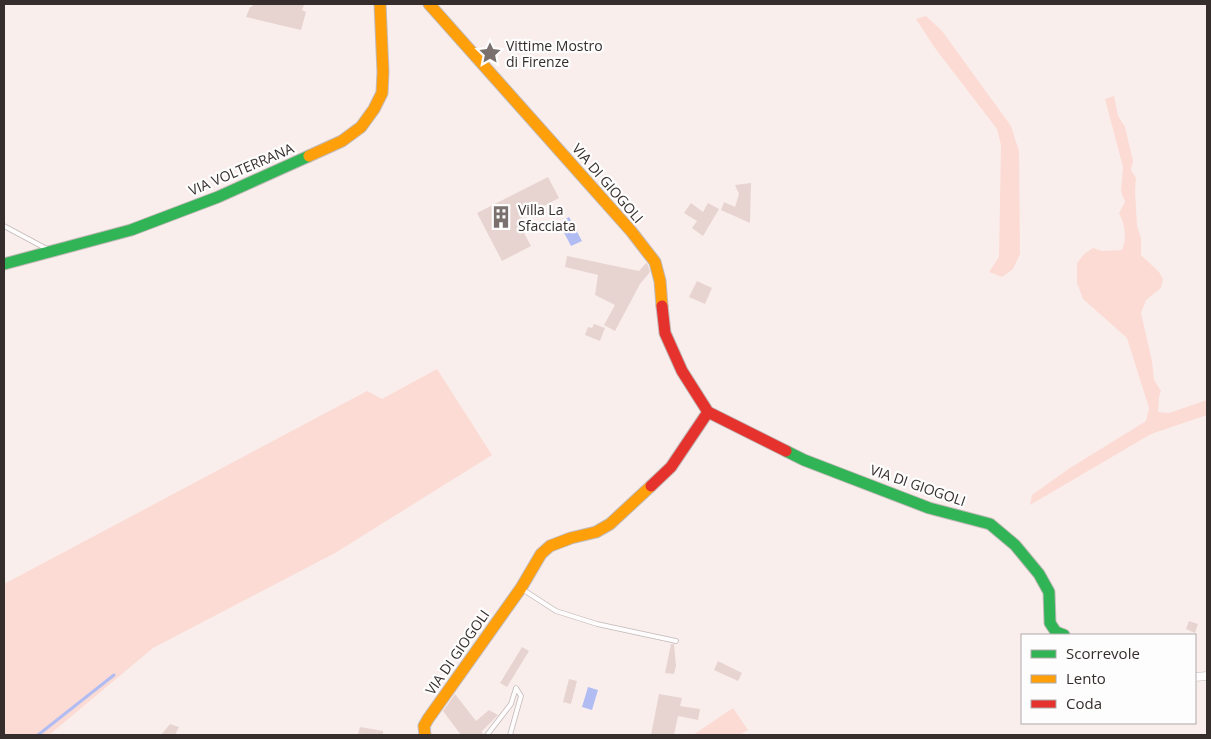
<svg xmlns="http://www.w3.org/2000/svg" width="1211" height="739" font-family="'Open Sans',sans-serif">
<rect width="100%" height="100%" fill="#f9eeec"/>
<path fill="#fcdbd4" d="M926 16 942 31 1011 126 1019 151 1020 254 1013 269 1002 277 989 272 999 257 1001 145 997 129 935 48 916 19Z
M1114 96 1118 116 1125 127 1133 161 1131 170 1136 178 1135 191 1137 226 1141 238V255L1159 272 1163 279 1161 288 1146 300 1141 313 1152 361 1154 380 1161 391 1159 397 1158 412 1169 413 1207 400V415L1151 434 1030 505 1032 495 1070 468 1146 421 1149 408 1127 338 1083 299 1077 283V263L1084 254 1093 248 1102 251 1122 250C1127 237 1125 225 1119 213L1125 202 1121 191 1123 167 1105 99Z
M437 369 492 455 335 553 153 648 49 735H4V584L367 391 382 399Z
M733 708 748 730 739 735H693Z"/>
<path fill="#b1bcf2" d="M569 217 582 241 571 246 559 223Z
M588 687 598 690 592 710 582 707Z"/>
<g fill="none" stroke-linecap="round" stroke-linejoin="round">
<path stroke="#b1bcf2" stroke-width="3" d="M38 735 114 675"/>
</g>
<path fill="#e7d4d0" d="M253 4H298L304 5 302 10 306 12 301 30 246 17 250 7H252Z
M548 177 559 198 517 220 531 246 502 261 477 213Z
M751 183 750 223 721 210 724 202 735 207 739 194 735 185Z
M691 203 703 212 708 203 719 209 703 236 692 228 697 221 684 213Z
M567 256 639 271 646 263 648 265 650 272 640 284 615 331 604 325 615 305 595 295 598 275 565 267Z
M697 281 712 288 705 304 689 297Z
M594 324 605 328 600 341 585 335 588 327 592 328Z
M1189 621 1198 624 1195 633 1186 629Z
M671 644H674L676 666 674 674 665 673Z
M522 647 529 651 507 687 500 683Z
M718 661 742 673 738 681 714 670Z
M569 679 577 681 571 704 563 702Z
M455 694 476 721 489 710 498 715 482 731 483 735H461L443 711Z
M659 694 682 698 680 706 700 709 698 720 678 716 674 735H651Z
M170 724 179 727 175 735H161Z
M360 727 383 731V735H358Z"/>
<g fill="none" stroke-linecap="round" stroke-linejoin="round">
<defs>
<path id="lane" d="M4 226 47 249
M522 589 556 611 597 624 676 641
M487 735 511 704 516 688 521 696 510 735"/>
<path id="street" d="M1195 677 1207 676"/>
<path id="fast" d="M4 264 131 230 218 197 309 156
M786 451 804 460 929 508 990 524 1015 545 1039 574 1049 592 1050 623 1056 632 1064 635"/>
<path id="slow" d="M429 4 631 231 655 262 660 281 662 306
M309 156 342 141 361 127 374 109 382 93 383 72 380 4
M425 735 424 726 428 719 521 588 541 554 550 546 571 538 596 532 610 524 651 486"/>
<path id="jam" d="M662 306 665 333 682 371 708 412 786 451
M651 486 671 467 708 412"/>
</defs>
<use href="#lane" stroke="#c1b9b8" stroke-width="5.5"/>
<use href="#street" stroke="#c1b9b8" stroke-width="9"/>
<use href="#fast" stroke="#c1b9b8" stroke-width="13"/>
<use href="#slow" stroke="#c1b9b8" stroke-width="13"/>
<use href="#jam" stroke="#c1b9b8" stroke-width="13"/>
<use href="#lane" stroke="#fefcfc" stroke-width="4"/>
<use href="#street" stroke="#fefcfc" stroke-width="8"/>
<use href="#fast" stroke="#30b455" stroke-width="11"/>
<use href="#slow" stroke="#ff9f0a" stroke-width="11"/>
<use href="#jam" stroke="#e5322d" stroke-width="11"/>
</g>
<defs>
<symbol id="sight-bare" viewBox="-9 -9 18 18"><path d="M0-6L1.8-2.2L6-1.7L2.9 1.2L3.7 5.4L0 3.3L-3.7 5.4L-2.9 1.2L-6-1.7L-1.8-2.2Z" fill="#7a716f" stroke="#fdfdfd" stroke-width="2.5" paint-order="stroke"/></symbol>
<symbol id="building-bare" viewBox="-9 -9 18 18"><path d="M-4-6H4V6H1V3H-1V6H-4ZM-2.5-4.3h1.7v1.8h-1.7ZM.8-4.3h1.7v1.8H.8ZM-2.5-1h1.7V.8h-1.7ZM.8-1h1.7V.8H.8Z" fill="#7a716f" stroke="#fdfdfd" stroke-width="2.5" paint-order="stroke"/></symbol>
</defs>
<g fill-rule="evenodd">
<use href="#sight-bare" x="474" y="37" width="32" height="32"/>
<use href="#building-bare" x="485" y="201" width="32" height="32"/>
</g>
<g text-anchor="middle" dominant-baseline="central" stroke-width="4.5" stroke-linejoin="round" paint-order="stroke">
<g font-size="14" fill="#352e2c" stroke="#fdfdfd" text-anchor="start">
<text x="506" y="45">Vittime Mostro<tspan x="506" dy="16">di Firenze</tspan></text>
<text x="518" y="209">Villa La<tspan x="518" dy="16">Sfacciata</tspan></text>
</g>
<g font-size="14" fill="#352e2c" stroke="#fdfdfd">
<text transform="translate(241 169) rotate(-23)">VIA VOLTERRANA</text>
<text transform="translate(608 183) rotate(49)">VIA DI GIOGOLI</text>
<text transform="translate(918 485) rotate(19)">VIA DI GIOGOLI</text>
<text transform="translate(457 652) rotate(-55)">VIA DI GIOGOLI</text>
</g>
</g>
<rect width="1211" height="739" fill="none" stroke="#352e2c" stroke-width="10"/>
<rect x="1021" y="634" width="175" height="90" fill="#fdfdfd" stroke="#adaaa9"/>
<rect x="1031" y="650" width="25" height="8" fill="#30b455" stroke="#adaaa9"/>
<text x="1066" y="659" font-size="15" fill="#352e2c">Scorrevole</text>
<rect x="1031" y="675" width="25" height="8" fill="#ff9f0a" stroke="#adaaa9"/>
<text x="1066" y="684" font-size="15" fill="#352e2c">Lento</text>
<rect x="1031" y="700" width="25" height="8" fill="#e5322d" stroke="#adaaa9"/>
<text x="1066" y="709" font-size="15" fill="#352e2c">Coda</text>
</svg>
